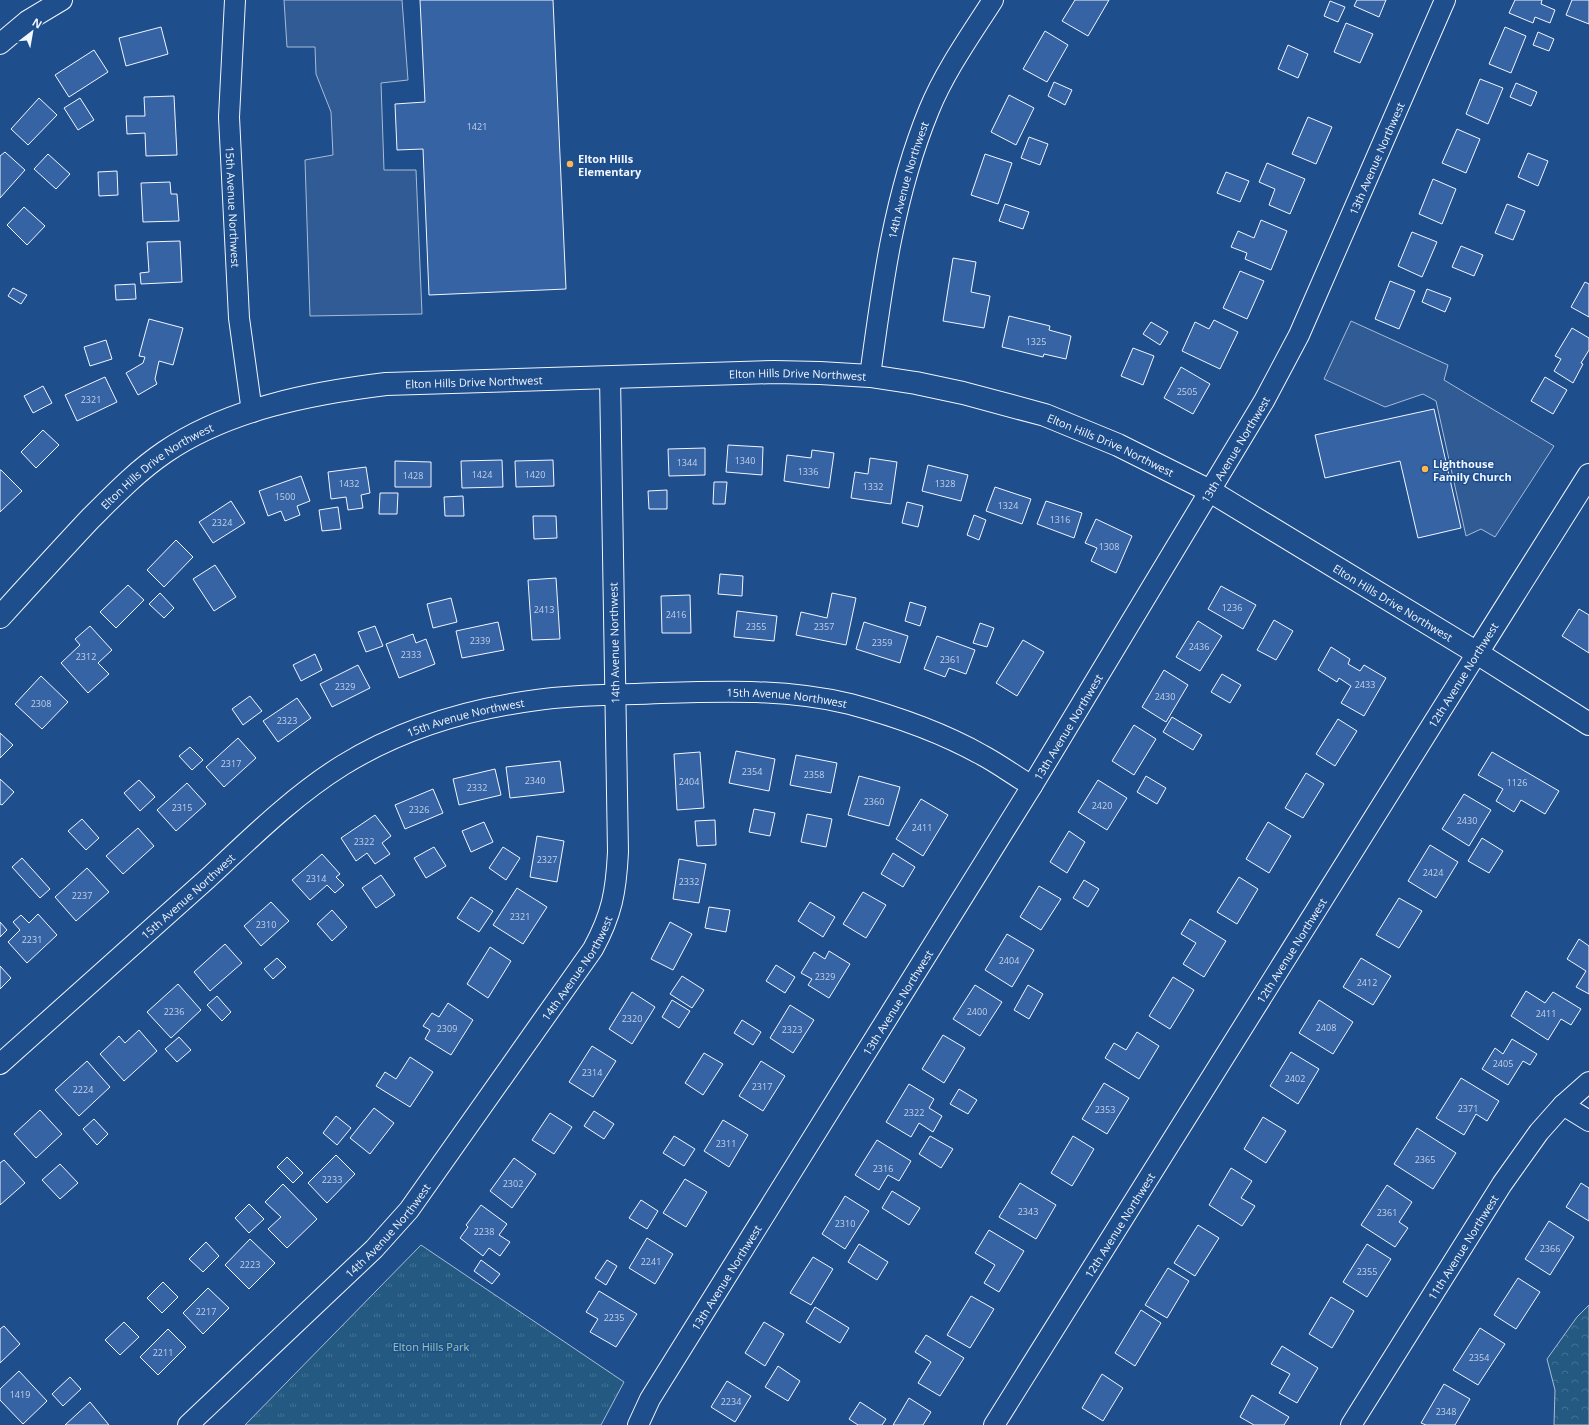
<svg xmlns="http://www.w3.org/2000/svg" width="1589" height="1425" font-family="'Open Sans',sans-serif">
<defs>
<pattern id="forest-crowns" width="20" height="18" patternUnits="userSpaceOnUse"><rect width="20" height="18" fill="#245a82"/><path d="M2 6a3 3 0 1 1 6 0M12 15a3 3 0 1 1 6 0" fill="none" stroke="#447295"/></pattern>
<pattern id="park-tufts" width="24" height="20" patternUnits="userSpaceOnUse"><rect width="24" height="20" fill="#245a82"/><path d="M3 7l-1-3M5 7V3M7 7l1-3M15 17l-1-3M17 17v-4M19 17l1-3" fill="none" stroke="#447295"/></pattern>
</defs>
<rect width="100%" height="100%" fill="#1f4e8c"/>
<path fill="url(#forest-crowns)" stroke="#a8bbd7" d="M1589 1305V1425H1554L1555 1390 1547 1359 1577 1317Z"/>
<path fill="url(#park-tufts)" stroke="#a8bbd7" d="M421 1245 624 1382 601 1425H245Z"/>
<path fill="#305b95" stroke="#a8bbd7" d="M284 0H402L408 80 381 83 384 170H416L422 314 310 316 305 160 333 155 331 112 316 74 315 47H287Z
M1351 321 1448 365 1444 380 1554 446 1495 537 1481 529 1466 536 1436 401 1423 394 1385 407 1324 379Z"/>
<path fill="#3563a3" stroke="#f2f6ff" d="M420 0H553L566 289 429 295 423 149 397 150 395 104 425 102Z
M1075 0H1109L1088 36 1062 21Z
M1357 0H1386L1379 17 1354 6Z
M1515 0H1542L1541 4 1555 10 1550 23 1535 17 1533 23 1509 13Z
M1572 0H1589V24L1566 15Z
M1330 1 1345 7 1338 22 1324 16Z
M1346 23 1373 34 1360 63 1334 52Z
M161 27 168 54 126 66 119 38Z
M1505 27 1526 36 1511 73 1489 64Z
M1045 31 1068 45 1047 82 1023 69Z
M1538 32 1554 39 1549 51 1533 45Z
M1288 45 1308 54 1298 78 1278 69Z
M94 50 108 72 69 97 55 75Z
M1480 79 1503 88 1488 124 1466 114Z
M1054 82 1072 90 1065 105 1048 96Z
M1516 83 1537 92 1531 106 1510 97Z
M1009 95 1034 108 1016 145 991 132Z
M174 96 177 155 146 156 145 133 127 134 126 116H145L144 97Z
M39 98 57 115 28 145 11 129Z
M80 98 94 120 78 130 64 108Z
M1308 117 1332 127 1316 164 1292 154Z
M1457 129 1480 139 1466 173 1442 163Z
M1029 137 1048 144 1040 165 1021 158Z
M5 152 25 170 0 198V156Z
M1528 153 1548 161 1538 186 1518 177Z
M48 154 70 174 56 189 34 169Z
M985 154 1012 163 998 204 971 195Z
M1267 163 1305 179 1290 214 1269 205 1275 189 1259 182Z
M117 171 118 195 99 196 98 172Z
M1226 172 1249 181 1240 202 1217 193Z
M1433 179 1456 189 1442 224 1419 214Z
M170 182 171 194H177L179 221 143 222 141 183Z
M1005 204 1029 212 1023 229 999 221Z
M1507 204 1525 211 1513 240 1495 233Z
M24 207 45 226 27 245 7 225Z
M1261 220 1287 231 1271 270 1245 259 1247 253 1231 247 1238 231 1254 238Z
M1412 232 1437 242 1422 277 1398 266Z
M180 241 182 282 141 284 140 273 149 272 147 242Z
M1461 246 1483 255 1474 276 1452 267Z
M953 258 976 262 971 292 990 296 984 328 943 321Z
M1240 271 1264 281 1247 319 1223 308Z
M1390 281 1415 291 1399 329 1375 319Z
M1585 282 1589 284V317L1571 307Z
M135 284 136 299 116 300 115 285Z
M13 288 27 295 21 304 8 296Z
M1427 289 1451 298 1445 312 1422 302Z
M1009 316 1050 326 1049 330 1071 336 1066 359 1044 354 1043 357 1002 347Z
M149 319 183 328 173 365 159 361 155 379 157 384 138 395 126 373 143 363 145 357 139 356Z
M1214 320 1238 332 1220 369 1182 351 1195 322 1209 329Z
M1151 322 1168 332 1160 345 1143 334Z
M1572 328 1589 338V350L1581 363 1583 364 1573 383 1554 371 1561 359 1555 356Z
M106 340 112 359 90 366 84 347Z
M1133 348 1154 356 1143 385 1121 376Z
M1181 367 1210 384 1193 414 1164 398Z
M105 377 117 402 77 421 65 395Z
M1545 377 1567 390 1553 414 1531 401Z
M43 386 52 403 33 413 24 396Z
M1434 409 1461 528 1418 538 1400 461 1325 478 1315 435Z
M43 430 59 445 36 468 21 452Z
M728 445 763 447 762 475 726 472Z
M705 448V475L669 476 668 449Z
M812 450 834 453 829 488 784 481 787 455 811 458Z
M870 458 897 462 891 504 851 498 855 472 868 474Z
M502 460 503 487 462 488 461 461Z
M553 460 554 486 516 487 515 461Z
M395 461 431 462V487H395Z
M928 465 968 475 961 501 922 491Z
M366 467 370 493 361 495 363 508 348 510 346 497 331 499 328 472Z
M1 470 22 491 0 512V470Z
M301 476 310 501 297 506 300 515 285 521 281 511 268 516 259 491Z
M714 482H727L725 504H713Z
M995 487 1031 499 1022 524 986 511Z
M667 490V509H649L648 491Z
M380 493H398L397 514H379Z
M463 496 464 516H445L444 497Z
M231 501 245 523 213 543 199 522Z
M1046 501 1082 513 1074 538 1037 524Z
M907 502 923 506 918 527 902 523Z
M338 507 341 529 322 531 319 510Z
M974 515 986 520 979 540 967 535Z
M533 516H556L557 538 534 539Z
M1096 519 1132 536 1116 573 1091 561 1097 548 1085 543Z
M176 540 193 557 164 587 147 570Z
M215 565 236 597 214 611 193 579Z
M720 574 743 576 742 596 718 594Z
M556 578 560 639 532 640 528 580Z
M128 585 144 600 116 628 100 612Z
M1221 586 1256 605 1243 629 1208 609Z
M160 593 174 608 164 618 149 604Z
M832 593 856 598 846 645 796 635 801 612 827 618Z
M690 595 691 633H662L661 596Z
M451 598 457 622 433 628 427 604Z
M910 602 926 607 920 626 905 621Z
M1579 609 1589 615V653L1562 636Z
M737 611 777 616 774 641 734 637Z
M1274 620 1293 631 1276 660 1257 650Z
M1198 621 1222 636 1200 671 1176 657Z
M498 622 504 650 462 658 456 631Z
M864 622 908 636 900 663 856 649Z
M980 623 994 628 987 647 973 643Z
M90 626 112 650 98 663 109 674 88 693 61 663 80 645 75 639Z
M375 626 383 646 366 652 358 632Z
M413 634 416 643 426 639 435 664 399 678 386 644Z
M937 636 975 650 966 674 949 668 945 677 924 669Z
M1023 640 1044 652 1017 696 996 683Z
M1331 647 1350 659 1348 664 1360 671 1364 665 1386 678 1364 716 1341 703 1351 686 1339 678 1337 682 1318 670Z
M315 654 322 670 301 681 293 665Z
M358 665 370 688 332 707 320 684Z
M1164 670 1188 685 1166 722 1142 707Z
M1222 674 1241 685 1230 703 1211 692Z
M41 676 68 702 42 729 15 704Z
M250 696 262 711 243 725 232 709Z
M297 698 311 718 278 742 263 721Z
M1172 717 1202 735 1193 750 1163 732Z
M1338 719 1357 731 1335 766 1316 754Z
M1134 725 1156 739 1134 775 1112 761Z
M0 733 13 745 0 758Z
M238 738 256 758 224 787 206 767Z
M190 747 203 760 192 770 179 756Z
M736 751 775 759 769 791 729 783Z
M700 752 704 808 677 810 674 754Z
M1492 752 1559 791 1545 814 1521 800 1514 812 1496 801 1503 789 1478 775Z
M796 755 837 763 831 793 790 785Z
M560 761 564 792 510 798 506 767Z
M495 769 501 795 459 805 453 779Z
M1306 773 1324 784 1303 818 1285 808Z
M859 776 900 787 889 826 848 815Z
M1146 776 1166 788 1157 804 1137 792Z
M0 779 14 792 2 805 0 804Z
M139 780 155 797 140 811 124 793Z
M1098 780 1127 798 1107 830 1078 812Z
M187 783 206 804 176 831 157 810Z
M433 789 443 813 405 829 395 805Z
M1464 794 1491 810 1469 846 1442 829Z
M921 799 948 815 923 856 896 839Z
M754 809 775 813 770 836 749 832Z
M807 814 832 819 826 847 801 842Z
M375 815 391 836 382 843 390 854 375 864 367 853 356 861 341 838Z
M82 819 99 838 86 850 68 831Z
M715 820 716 845 697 846 695 821Z
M484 822 493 842 471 852 462 831Z
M1268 822 1291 836 1269 873 1246 859Z
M138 828 154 846 123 874 106 856Z
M1069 831 1085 842 1067 873 1050 862Z
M537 836 564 841 557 882 530 877Z
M1482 838 1503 851 1489 873 1468 861Z
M1430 845 1458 862 1436 898 1408 881Z
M434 847 446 866 426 878 414 858Z
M503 847 520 858 506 880 489 868Z
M893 853 915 867 903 887 881 874Z
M322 854 340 874 336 877 344 885 335 893 327 885 310 900 292 880Z
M22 858 50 889 40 898 12 867Z
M679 859 706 864 699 903 673 899Z
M87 868 109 892 76 921 55 897Z
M381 875 395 895 376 908 362 888Z
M1239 877 1258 889 1237 924 1217 912Z
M1084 880 1099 889 1088 907 1073 898Z
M1039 886 1061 899 1041 930 1020 917Z
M517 888 547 907 523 944 493 925Z
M863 892 886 905 866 938 843 924Z
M471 897 493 911 479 932 457 918Z
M1399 898 1422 911 1399 948 1376 935Z
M271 902 289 921 261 946 244 926Z
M810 902 835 917 823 937 798 921Z
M709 907 730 910 726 932 705 928Z
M332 910 347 927 332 941 317 924Z
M38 914 57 935 27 963 8 942 20 930 13 922 21 915 29 923Z
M1190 919 1226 941 1204 977 1183 964 1196 943 1181 934Z
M0 922 7 930 0 937Z
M670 922 692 934 673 970 651 959Z
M1007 934 1034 950 1012 987 985 970Z
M1579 939 1589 946V994L1576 987 1586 971 1567 959Z
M225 944 242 963 210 991 194 972Z
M490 947 511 961 488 998 467 984Z
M829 951 850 964 829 998 808 985 812 979 801 973 814 952 825 959Z
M277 958 286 967 273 979 264 969Z
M1361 958 1391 976 1373 1005 1343 987Z
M776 965 795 977 785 993 766 981Z
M0 966 11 978 0 989Z
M682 976 704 990 692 1008 670 994Z
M1173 977 1194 990 1170 1029 1149 1016Z
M178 984 201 1010 171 1038 147 1012Z
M975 985 1002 1002 980 1036 953 1019Z
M1028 985 1043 994 1029 1019 1014 1010Z
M1526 991 1545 1003 1553 992 1581 1009 1571 1025 1561 1019 1548 1040 1511 1016Z
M632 992 655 1007 632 1044 609 1029Z
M217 996 231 1012 222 1021 207 1005Z
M672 1000 690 1011 679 1028 662 1017Z
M1319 1000 1353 1022 1333 1054 1299 1033Z
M448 1003 473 1020 451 1055 425 1039 430 1030 423 1026 432 1013 439 1017Z
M790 1005 814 1020 793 1053 770 1038Z
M742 1020 761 1032 753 1045 734 1033Z
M139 1030 157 1051 124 1081 100 1054 119 1036 125 1043Z
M1137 1032 1159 1046 1139 1079 1105 1058 1114 1043 1126 1050Z
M943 1035 965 1048 944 1083 922 1069Z
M179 1037 191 1050 177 1062 165 1049Z
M1512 1039 1537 1054 1530 1065 1523 1061 1508 1085 1482 1069 1495 1048 1503 1054Z
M592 1046 616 1061 593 1097 569 1082Z
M1291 1052 1319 1069 1298 1104 1270 1086Z
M704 1053 723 1064 703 1095 685 1083Z
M410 1057 433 1072 410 1107 376 1086 385 1072 396 1079Z
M87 1061 110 1087 79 1116 55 1090Z
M761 1061 785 1076 763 1111 739 1096Z
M1461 1078 1499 1101 1487 1121 1476 1114 1464 1135 1436 1118Z
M1104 1083 1129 1098 1107 1134 1082 1119Z
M909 1084 934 1099 929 1108 942 1116 933 1132 919 1123 911 1137 886 1122Z
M959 1089 977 1100 968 1114 950 1104Z
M374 1108 394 1123 370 1154 350 1138Z
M40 1110 62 1134 36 1158 14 1134Z
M594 1111 614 1124 604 1139 584 1126Z
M550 1113 572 1127 554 1154 532 1140Z
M336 1116 351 1128 337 1145 323 1133Z
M1263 1117 1286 1131 1266 1163 1244 1149Z
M94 1119 108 1134 97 1145 83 1129Z
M723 1120 748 1135 729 1167 704 1151Z
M1417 1128 1456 1153 1433 1189 1394 1164Z
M674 1136 695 1149 684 1166 663 1153Z
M930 1136 953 1149 941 1168 919 1154Z
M1073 1136 1094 1149 1072 1186 1051 1173Z
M877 1140 911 1161 899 1181 888 1175 879 1190 855 1175Z
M336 1155 355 1174 327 1203 308 1183Z
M287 1157 303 1173 293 1183 277 1167Z
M514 1158 536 1174 512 1208 490 1191Z
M4 1160 25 1183 0 1205V1163Z
M60 1164 78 1183 60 1199 42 1180Z
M1231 1168 1252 1181 1241 1198 1255 1206 1242 1226 1209 1205Z
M685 1179 707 1192 686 1227 663 1213Z
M1020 1183 1056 1205 1036 1239 999 1217Z
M1581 1183 1589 1188V1221L1566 1207Z
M283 1184 317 1219 287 1248 268 1229 281 1217 265 1202Z
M1387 1185 1412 1202 1399 1222 1408 1228 1395 1247 1361 1225Z
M892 1191 920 1208 909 1225 882 1208Z
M845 1196 869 1211 845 1249 822 1234Z
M641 1200 658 1211 647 1229 629 1218Z
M249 1204 264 1219 249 1233 235 1218Z
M481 1205 507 1224 499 1235 510 1242 500 1256 489 1248 483 1256 460 1238 468 1227 466 1225Z
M1549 1221 1574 1237 1550 1275 1525 1259Z
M1198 1225 1219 1238 1195 1276 1174 1263Z
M989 1230 1024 1251 999 1292 984 1283 995 1265 975 1253Z
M647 1238 673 1254 655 1284 629 1268Z
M250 1239 275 1263 249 1289 225 1265Z
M206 1242 219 1256 203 1272 189 1259Z
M859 1244 888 1262 877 1280 848 1262Z
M1367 1244 1391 1259 1367 1297 1343 1282Z
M813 1257 833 1269 811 1305 790 1293Z
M481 1260 500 1274 492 1284 474 1271Z
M607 1260 617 1266 606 1285 595 1278Z
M1168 1268 1189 1281 1167 1318 1145 1305Z
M1518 1278 1540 1292 1516 1329 1494 1315Z
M163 1282 178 1297 162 1313 147 1298Z
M208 1288 229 1308 203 1334 183 1313Z
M599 1291 637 1314 616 1347 590 1332 598 1319 586 1312Z
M971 1296 994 1309 970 1348 947 1335Z
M1331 1297 1354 1311 1332 1348 1309 1334Z
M815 1307 849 1328 840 1343 806 1322Z
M1141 1310 1161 1323 1135 1366 1115 1353Z
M124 1322 139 1337 120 1355 105 1340Z
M764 1322 784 1334 765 1366 745 1353Z
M4 1326 20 1344 0 1363V1329Z
M1480 1328 1505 1344 1478 1385 1453 1370Z
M168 1329 186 1347 158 1375 140 1357Z
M926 1335 964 1358 940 1396 918 1383 931 1362 915 1352Z
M1282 1346 1318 1368 1297 1403 1279 1393 1290 1374 1271 1364Z
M778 1366 800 1381 788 1401 765 1387Z
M19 1371 47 1401 23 1424 0 1400V1389Z
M1102 1374 1123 1388 1103 1421 1082 1408Z
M70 1377 81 1389 63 1406 52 1394Z
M727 1381 751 1396 735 1422 711 1407Z
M1444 1384 1470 1399 1455 1425H1426L1421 1423Z
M1252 1395 1289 1417 1284 1425H1254L1240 1417Z
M909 1398 931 1412 923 1425H893Z
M90 1402 109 1425H65Z
M860 1402 886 1419 882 1425H858L849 1419Z"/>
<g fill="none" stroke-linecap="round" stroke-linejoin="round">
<defs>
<g id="street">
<path id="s1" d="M235 0 229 117 239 318 252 412"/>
<path d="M0 44 27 21 62 0"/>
<path id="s2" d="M870 376C882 286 894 195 929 110 945 71 970 36 993 0"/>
<path id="s3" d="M0 1064C69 1002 138 940 207 879 250 839 293 796 343 765 403 728 468 709 537 700 578 694 621 695 661 693 725 691 788 689 850 704 895 716 941 732 982 755 999 764 1015 776 1032 786"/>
<path d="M1563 1105 1589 1121"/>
<path id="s4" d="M188 1425 374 1249 409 1210 593 949C612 914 616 892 618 852L610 377"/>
<path id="s5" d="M638 1425 650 1399 1032 786 1264 401 1299 335 1445 0"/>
<path id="s6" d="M994 1425 1477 653"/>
<path id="s7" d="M1351 1425 1502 1184 1539 1132 1563 1105 1589 1082"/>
</g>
<g id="secondary">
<path id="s8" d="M0 617C30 584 60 551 90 519 114 495 137 471 165 452 228 409 312 393 386 384L774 372 820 373 870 376 916 383 963 393 1045 415 1118 445 1210 491 1477 653 1589 724"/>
<path d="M1477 653 1589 475"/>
</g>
</defs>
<use href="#street" stroke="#f2f6ff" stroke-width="22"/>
<use href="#secondary" stroke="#f2f6ff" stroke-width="24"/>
<use href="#street" stroke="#1f4e8c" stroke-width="20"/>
<use href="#secondary" stroke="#1f4e8c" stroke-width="22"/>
</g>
<g fill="#ffb74d" stroke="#1f4e8c" stroke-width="1.5">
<circle cx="570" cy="164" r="4"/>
<circle cx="1425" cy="469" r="4"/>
</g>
<g text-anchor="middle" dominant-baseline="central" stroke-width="3" stroke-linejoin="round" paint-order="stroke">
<g font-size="9" fill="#c3d1e8">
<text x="477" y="126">1421</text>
<text x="1036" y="341">1325</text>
<text x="1187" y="391">2505</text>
<text x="91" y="399">2321</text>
<text x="745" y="460">1340</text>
<text x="687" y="462">1344</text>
<text x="808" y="471">1336</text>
<text x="482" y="474">1424</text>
<text x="535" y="474">1420</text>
<text x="413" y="475">1428</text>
<text x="349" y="483">1432</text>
<text x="945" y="483">1328</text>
<text x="873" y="486">1332</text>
<text x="285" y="496">1500</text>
<text x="1008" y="505">1324</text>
<text x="1060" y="519">1316</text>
<text x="222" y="522">2324</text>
<text x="1109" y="546">1308</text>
<text x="1232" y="607">1236</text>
<text x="544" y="609">2413</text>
<text x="676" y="614">2416</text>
<text x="756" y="626">2355</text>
<text x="824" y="626">2357</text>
<text x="480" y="640">2339</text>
<text x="882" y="642">2359</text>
<text x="1199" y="646">2436</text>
<text x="411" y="654">2333</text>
<text x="86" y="656">2312</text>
<text x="950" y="659">2361</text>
<text x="1365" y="684">2433</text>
<text x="345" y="686">2329</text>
<text x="1165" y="696">2430</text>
<text x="41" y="703">2308</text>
<text x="287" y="720">2323</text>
<text x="231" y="763">2317</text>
<text x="752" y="771">2354</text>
<text x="814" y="774">2358</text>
<text x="535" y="780">2340</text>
<text x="689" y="781">2404</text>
<text x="1517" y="782">1126</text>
<text x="477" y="787">2332</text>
<text x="874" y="801">2360</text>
<text x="1102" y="805">2420</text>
<text x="182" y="807">2315</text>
<text x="419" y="809">2326</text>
<text x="1467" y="820">2430</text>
<text x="922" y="827">2411</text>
<text x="364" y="841">2322</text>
<text x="547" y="859">2327</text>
<text x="1433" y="872">2424</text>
<text x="316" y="878">2314</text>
<text x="689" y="881">2332</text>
<text x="82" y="895">2237</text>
<text x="520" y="916">2321</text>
<text x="266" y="924">2310</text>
<text x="32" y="939">2231</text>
<text x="1009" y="960">2404</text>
<text x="825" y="976">2329</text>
<text x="1367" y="982">2412</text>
<text x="174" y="1011">2236</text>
<text x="977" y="1011">2400</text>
<text x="1546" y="1013">2411</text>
<text x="632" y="1018">2320</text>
<text x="1326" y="1027">2408</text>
<text x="447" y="1028">2309</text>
<text x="792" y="1029">2323</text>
<text x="1503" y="1063">2405</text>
<text x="592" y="1072">2314</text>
<text x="1295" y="1078">2402</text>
<text x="762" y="1086">2317</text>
<text x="83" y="1089">2224</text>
<text x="1468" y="1108">2371</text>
<text x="1105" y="1109">2353</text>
<text x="914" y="1112">2322</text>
<text x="726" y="1143">2311</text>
<text x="1425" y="1159">2365</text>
<text x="883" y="1168">2316</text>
<text x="332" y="1179">2233</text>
<text x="513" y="1183">2302</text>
<text x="1028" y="1211">2343</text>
<text x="1387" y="1212">2361</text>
<text x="845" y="1223">2310</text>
<text x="484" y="1231">2238</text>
<text x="1550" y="1248">2366</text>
<text x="651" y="1261">2241</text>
<text x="250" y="1264">2223</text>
<text x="1367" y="1271">2355</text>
<text x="206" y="1311">2217</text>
<text x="614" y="1317">2235</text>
<text x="163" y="1352">2211</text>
<text x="1479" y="1357">2354</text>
<text x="20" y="1394">1419</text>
<text x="731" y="1401">2234</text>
<text x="1446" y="1411">2348</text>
</g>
<g font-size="11" font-weight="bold" fill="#f2f6ff" stroke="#1f4e8c" text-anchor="start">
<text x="578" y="158">Elton Hills<tspan x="578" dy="13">Elementary</tspan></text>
<text x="1433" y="463">Lighthouse<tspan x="1433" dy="13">Family Church</tspan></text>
</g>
<g font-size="11" fill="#f2f6ff" stroke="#1f4e8c">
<text stroke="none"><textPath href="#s5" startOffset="1468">13th Avenue Northwest</textPath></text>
<text stroke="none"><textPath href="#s2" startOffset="200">14th Avenue Northwest</textPath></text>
<text stroke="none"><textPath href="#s1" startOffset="207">15th Avenue Northwest</textPath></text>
<text stroke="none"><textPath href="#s8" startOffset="879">Elton Hills Drive Northwest</textPath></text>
<text stroke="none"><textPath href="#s8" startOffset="555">Elton Hills Drive Northwest</textPath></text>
<text stroke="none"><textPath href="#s8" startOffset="1203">Elton Hills Drive Northwest</textPath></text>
<text stroke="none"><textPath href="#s5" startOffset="1144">13th Avenue Northwest</textPath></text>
<text stroke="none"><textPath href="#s8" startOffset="219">Elton Hills Drive Northwest</textPath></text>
<text stroke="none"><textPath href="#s8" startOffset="1527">Elton Hills Drive Northwest</textPath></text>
<text transform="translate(614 643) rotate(-91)">14th Avenue Northwest</text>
<text transform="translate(1463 675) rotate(-58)">12th Avenue Northwest</text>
<text stroke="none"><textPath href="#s3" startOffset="912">15th Avenue Northwest</textPath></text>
<text stroke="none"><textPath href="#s3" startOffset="588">15th Avenue Northwest</textPath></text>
<text stroke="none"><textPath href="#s5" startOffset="820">13th Avenue Northwest</textPath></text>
<text stroke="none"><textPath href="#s3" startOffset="252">15th Avenue Northwest</textPath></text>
<text stroke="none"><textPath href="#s6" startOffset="560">12th Avenue Northwest</textPath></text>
<text stroke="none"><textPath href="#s4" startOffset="603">14th Avenue Northwest</textPath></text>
<text stroke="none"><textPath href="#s5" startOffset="496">13th Avenue Northwest</textPath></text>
<text stroke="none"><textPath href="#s6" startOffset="236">12th Avenue Northwest</textPath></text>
<text stroke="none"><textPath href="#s4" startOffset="279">14th Avenue Northwest</textPath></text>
<text stroke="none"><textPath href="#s7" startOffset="210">11th Avenue Northwest</textPath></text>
<text stroke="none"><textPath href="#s5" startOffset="172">13th Avenue Northwest</textPath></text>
</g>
<g font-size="11" fill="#97c8a6" stroke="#1f4e8c">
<text x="431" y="1346">Elton Hills Park</text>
</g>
</g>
<g transform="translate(32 32) rotate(31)" stroke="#1f4e8c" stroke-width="3" paint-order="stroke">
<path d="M0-3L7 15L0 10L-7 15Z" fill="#f2f6ff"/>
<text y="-6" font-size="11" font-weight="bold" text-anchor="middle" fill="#f2f6ff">N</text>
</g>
</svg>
